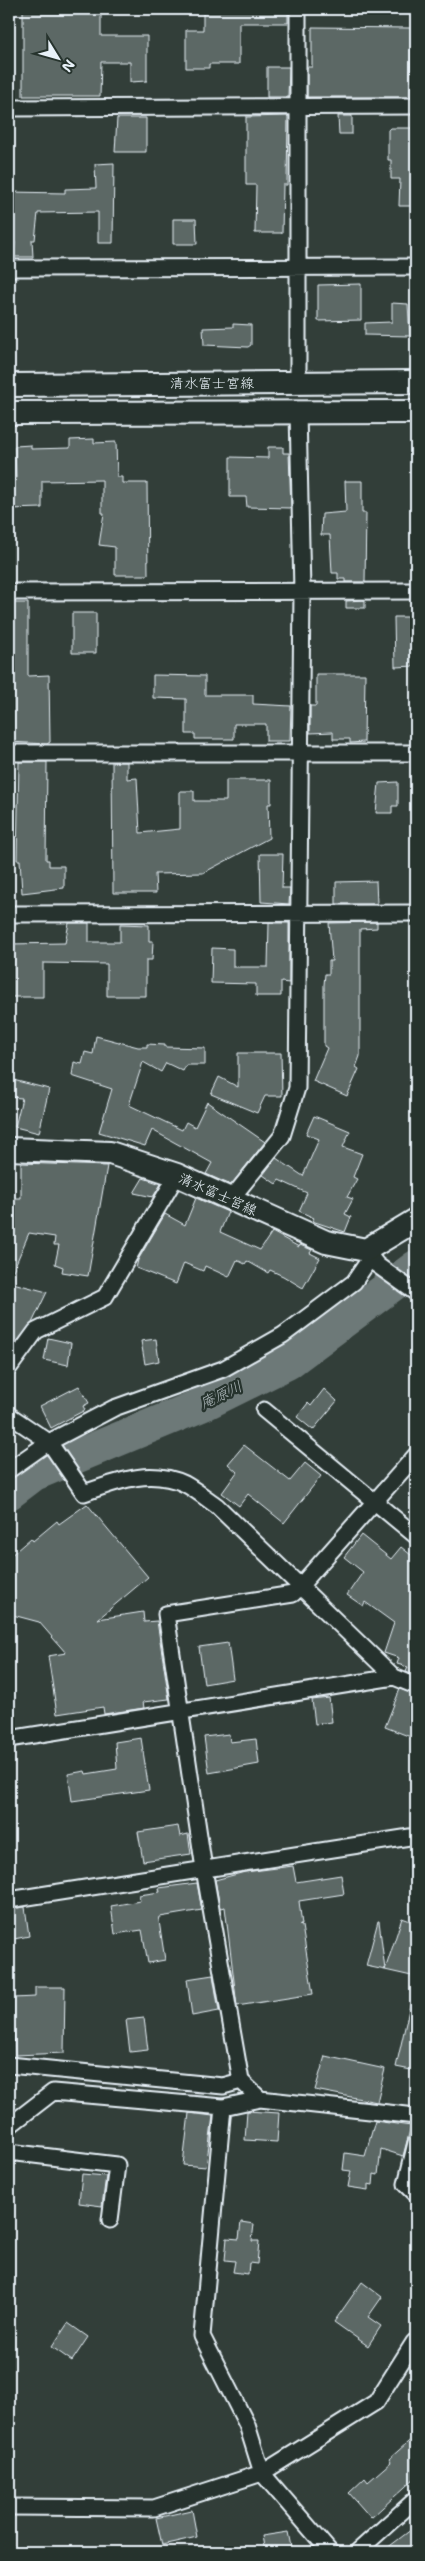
<svg xmlns="http://www.w3.org/2000/svg" width="425" height="2561" font-family="'Shantell Sans','Klee One',sans-serif">
<rect width="100%" height="100%" fill="#323e39"/>
<filter id="ink" filterUnits="userSpaceOnUse"><feTurbulence type="fractalNoise" baseFrequency=".02" numOctaves="2"/><feDisplacementMap in="SourceGraphic" scale="10" xChannelSelector="R" yChannelSelector="G"/><feConvolveMatrix kernelMatrix="1 2 1 2 8 2 1 2 1" color-interpolation-filters="sRGB"/></filter>
<g filter="url(#ink)">
<g fill="none" stroke-linecap="round" stroke-linejoin="round">
<path stroke="#6d7978" stroke-width="34" d="M9 1493 34 1474 206 1403 287 1363 416 1267"/>
</g>
<path fill="#5c6865" stroke="#e8f1f8" d="M23 9H101V36H147V81L130 82V62H101L100 96H23Z
M203 9H288V23H239V64H209V68H186V30H203Z
M312 27 411 28 410 97H307V67H312Z
M267 67H289L288 97H267Z
M288 116 287 185H283L282 233H255L256 185H246V117Z
M338 116H352V134H339Z
M117 118H146V152H115Z
M390 128H412V130H416V206H399L400 179H391V160H388V130Z
M114 163 113 243H98V212L38 213 35 240H32L33 257H14L15 242H9V192L65 193V189L96 188 95 164Z
M173 219H196L197 244H173Z
M361 284V320L318 321V285Z
M392 303 408 304 410 336 365 335V323L392 322Z
M233 324 251 325V345L248 347 204 345 203 328 233 327Z
M94 439V443L116 442 117 477H122V483H147L148 575H115V547L99 545 104 513H102V480L42 481V508L9 509 11 479H16L15 446 31 445V449L70 448V440Z
M268 447H283V453H289L291 508 247 507 246 497H230V457L268 458Z
M345 481H362V513H366L365 582H346V579H338V573H332L330 535H321L322 514 346 512Z
M365 600V608H346V601Z
M9 603H28V676L49 675 50 742 47 744 9 742Z
M72 613H96V653H72Z
M394 617H416V666L395 667Z
M316 674H365L364 742 350 743V739H333V732L310 733V706H316Z
M153 675 205 676V695H253V704L291 706 290 741H266V724H234V739H195V734H186V699L153 698Z
M19 762H47L46 860H49V866H64V888L22 893 20 860H17Z
M112 762H127V779L137 778 140 833 180 829V791H194V801H226V780H271V804H268L269 838 203 873 155 874 156 893H113Z
M398 782V806H392V813H376L379 783Z
M260 854H283L282 888H290L289 904 261 902Z
M376 881 377 904H336V882Z
M377 922V928L360 929V1056L356 1067 359 1069 347 1096 313 1081 327 1048 324 1046V985L325 974H329V961H332L329 923Z
M69 923H89V942H120V924L149 925V941H153L152 960H146V996H107V964L43 963V997H9V944L65 943Z
M269 923H289V983L281 982V996H256V984L211 983 212 948 233 949V967H268Z
M96 1036 138 1047H147V1044L165 1045V1047L205 1048V1065H186L183 1071 166 1063 161 1072 143 1062 129 1105 182 1130 186 1122 195 1127 207 1102 265 1142 231 1185 206 1174 212 1163 152 1130 145 1146 99 1132 112 1089 72 1076 74 1062 82 1064 85 1052 93 1054Z
M238 1053H281L282 1096H265L257 1113 211 1094 219 1077 238 1087Z
M9 1079 49 1089 39 1133 15 1127 22 1098 9 1097Z
M314 1116 350 1131 343 1147 362 1154 353 1177 357 1179 347 1197 353 1199 345 1214 351 1217 345 1232 312 1221 314 1218 299 1211 307 1193 279 1180 276 1184 263 1175 276 1158 303 1176 319 1139 306 1134Z
M21 1163 107 1166 88 1276 62 1272 63 1267 55 1264 59 1245H54L55 1237 29 1233 9 1280V1198H21Z
M143 1178 161 1184 153 1197 134 1193Z
M196 1198 228 1212 220 1232 260 1250 272 1232 299 1247 300 1245 312 1250 310 1253 320 1258 303 1288 283 1276 270 1270 268 1273 247 1261 245 1264 237 1260 229 1277 205 1266 203 1271 184 1263 176 1284 136 1268 138 1260 165 1214 185 1225Z
M9 1282 47 1292 32 1323 9 1352Z
M48 1338 71 1343 68 1365 44 1360Z
M156 1339 159 1361 145 1364 141 1341Z
M79 1386 89 1403 83 1406 85 1410 51 1428 40 1406Z
M324 1389 337 1401 313 1430 297 1417 308 1403 311 1406Z
M244 1445 290 1481 305 1463 321 1476 284 1523 248 1494 239 1506 222 1493 237 1472 228 1464Z
M87 1504 148 1577 98 1619 143 1612 144 1622 157 1621 169 1699 143 1702 144 1708 104 1714 103 1707 57 1714 48 1656 66 1653 39 1622 9 1614V1557L31 1538 33 1541 57 1521 59 1524Z
M361 1535 391 1559 401 1547 416 1559V1676L406 1672 408 1667 397 1664 399 1658 384 1653 394 1623 365 1602 363 1606 347 1595 363 1572 344 1557Z
M228 1643 233 1679 204 1684 199 1647Z
M400 1689 416 1695V1739L385 1727Z
M329 1698 332 1722 315 1724 312 1700Z
M229 1734 230 1742 256 1739 259 1764 209 1773 204 1737Z
M141 1738 149 1790 72 1801 68 1774 85 1771 86 1774 117 1769 115 1742Z
M178 1826 180 1836 188 1834 191 1854 143 1861 138 1832Z
M293 1866 296 1882 341 1875 344 1894 299 1901 302 1925H299L302 1926 313 1994 237 2006 225 1907 220 1908 215 1880 245 1872Z
M197 1883 202 1910 160 1917 159 1921 165 1960 148 1963 142 1930 115 1934 111 1906 140 1901 139 1895 160 1892 159 1888Z
M25 1907 29 1936 14 1939 9 1909Z
M402 1918 416 1923V1977L385 1970Z
M378 1921H379L385 1970 366 1966Z
M213 1975 219 2011 192 2016 187 1979Z
M35 1987H65L64 2053 15 2055 13 1998 35 1997Z
M410 2005 416 2006V2071L396 2067Z
M144 2018 148 2050 130 2052 126 2020Z
M325 2056 385 2069 377 2102 315 2090Z
M247 2111 279 2113 277 2142 245 2140Z
M189 2113 213 2116 206 2167 183 2165Z
M375 2121 411 2126 403 2156 381 2149 378 2175 374 2174 373 2185 368 2184V2190L348 2187 351 2171 343 2170 345 2153 365 2156Z
M82 2174 106 2176 102 2206 79 2203Z
M241 2222 254 2224 252 2241H259L257 2264 249 2263 248 2274 233 2272 235 2261 225 2260 227 2238 239 2239Z
M362 2282 382 2297 368 2317 381 2326 368 2346 334 2322Z
M68 2323 88 2337 72 2361 52 2347Z
M416 2435V2477L371 2518 349 2493 365 2478 368 2482 391 2462 389 2459Z
M192 2510 197 2537 162 2545 156 2518Z
M416 2526V2552H382Z
M288 2532 292 2552H265L262 2536Z"/>
<g fill="none" stroke-linecap="round" stroke-linejoin="round">
<defs>
<path id="minor" d="M9 108 416 106
M9 268 416 267
M298 383V9
M9 592 416 591
M9 753H416
M9 914 416 913
M231 1199 282 1136 297 1088 302 591 298 412
M366 1251 377 1265 416 1293
M9 1368 36 1331 105 1297 177 1175
M264 1410 416 1536
M9 1415 49 1442 84 1493C118 1481 150 1468 185 1484 196 1490 207 1499 217 1506L394 1677 416 1686
M9 1470 49 1442 114 1408 223 1369 283 1335 354 1282 371 1257
M9 1739 394 1677
M9 1900 416 1836
M9 2065 223 2086 241 2081
M260 2099 241 2081 204 1869 166 1614 293 1594 416 1455
M223 2107 202 2336 247 2425 262 2473 330 2552
M9 2126 53 2092 223 2107 260 2099 416 2116
M416 2143 406 2184 416 2194
M9 2152 117 2165 110 2220
M9 2507 154 2508 262 2473 376 2402 414 2342
M357 2552 416 2499"/>
<path id="primary" d="M9 385 416 382
M9 413 416 412
M9 1149 110 1153 177 1175 326 1242 366 1250 416 1220"/>
</defs>
<use href="#minor" stroke="#e8f1f8" stroke-width="19"/>
<use href="#primary" stroke="#e8f1f8" stroke-width="26"/>
<use href="#minor" stroke="#26332d" stroke-width="15"/>
<use href="#primary" stroke="#26332d" stroke-width="22"/>
</g>
</g>
<g text-anchor="middle" dominant-baseline="central" stroke-width="4.5" stroke-linejoin="round" paint-order="stroke">
<g font-size="14" fill="#e8f1f8" stroke="#26332d">
<text x="212" y="383">清水富士宮線</text>
<text transform="translate(218 1194) rotate(24)">清水富士宮線</text>
</g>
<g font-size="15" font-style="italic" fill="#b1bbbe" stroke="#26332d">
<text transform="translate(221 1395) rotate(-26)">庵原川</text>
</g>
</g>
<rect width="425" height="2561" fill="none" stroke="#26332d" stroke-width="30"/>
<rect x="15" y="15" width="395" height="2531" fill="none" stroke="#e8f1f8" stroke-width="2" filter="url(#ink)"/>
<g transform="translate(58 58) rotate(127)" stroke="#26332d" stroke-width="4" paint-order="stroke">
<path d="M0-4L9 19L0 12L-9 19Z" fill="#e8f1f8"/>
<text y="-8" font-size="14" font-weight="bold" text-anchor="middle" fill="#e8f1f8">N</text>
</g>
</svg>
